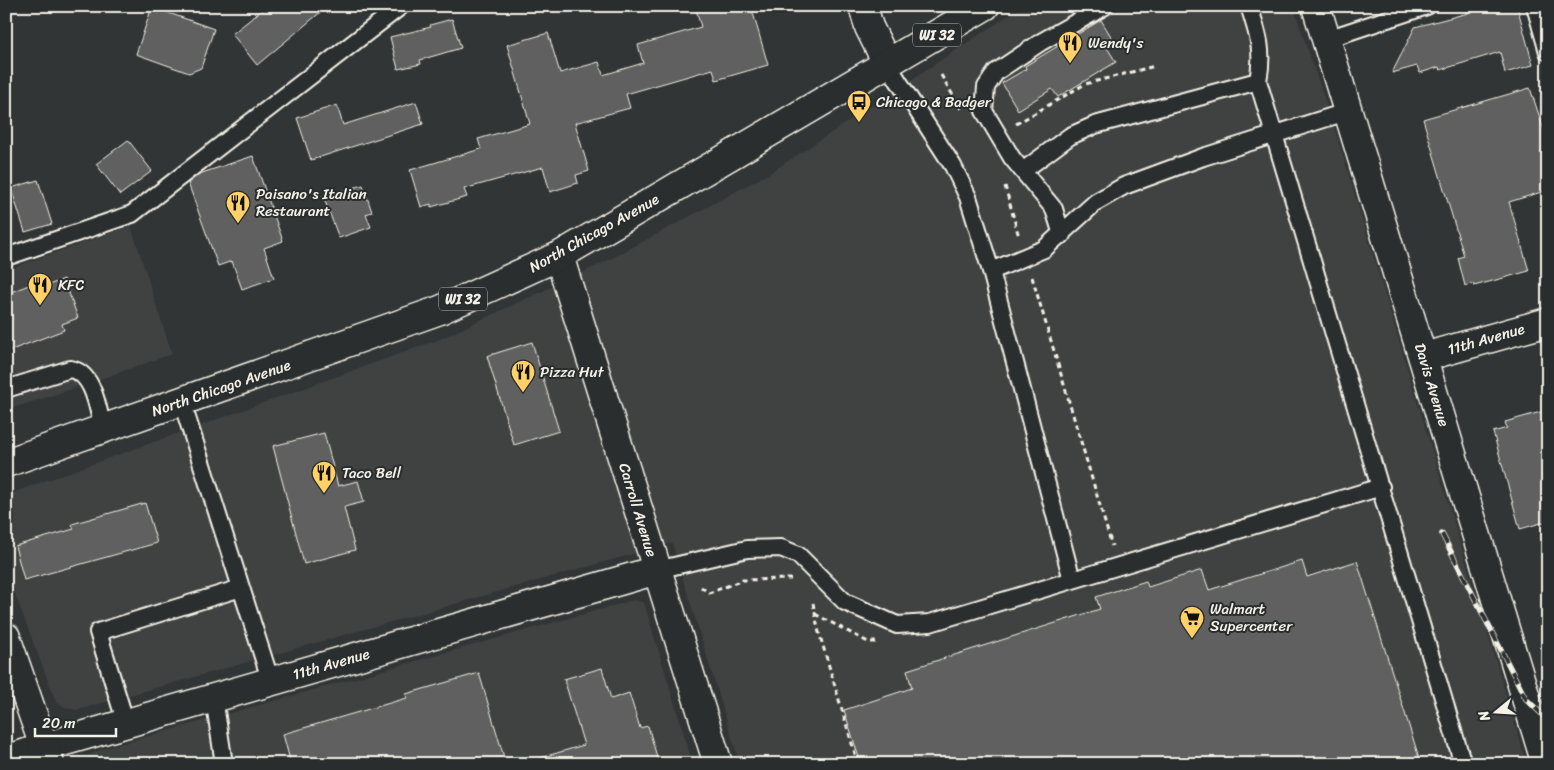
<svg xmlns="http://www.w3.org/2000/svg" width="1554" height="770" font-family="Sriracha,sans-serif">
<rect width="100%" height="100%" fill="#323535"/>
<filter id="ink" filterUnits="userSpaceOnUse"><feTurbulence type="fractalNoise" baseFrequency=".02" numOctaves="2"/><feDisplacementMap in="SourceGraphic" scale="10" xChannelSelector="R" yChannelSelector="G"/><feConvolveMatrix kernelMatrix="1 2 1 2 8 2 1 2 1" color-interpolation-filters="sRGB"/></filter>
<g filter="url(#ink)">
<path fill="#404242" d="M1023 6H1293L1338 139 1527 764H740L672 543 77 710 67 708 56 702 6 571V495L438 340 607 261 770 173Z
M131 226 172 354 66 391 6 410V270Z
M634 600 644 603 693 764H80L86 757 99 750Z"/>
<path fill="#5f605f" stroke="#f4f1e8" d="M267 6H328L257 65 232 34Z
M695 6H751L768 65 716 80 713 69 626 94 630 108 575 123 589 171 576 175 578 183 550 192 543 167 464 189 467 197 431 207V204L421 207 410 170 481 149 478 139 530 124 507 45 548 33 560 73 599 62 603 75 643 63 638 45 701 27Z
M1465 6H1517L1533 65 1505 73 1500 52 1440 70 1439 67 1420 73 1417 66 1392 73 1415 27 1468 13Z
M152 7 214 29 201 68 189 73 136 54Z
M452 19 461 48 420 60 421 64 398 69 390 37 431 27 430 25Z
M1101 20 1112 38 1104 43 1116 62 1058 97 1052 89 1018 110 1002 83 1026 69 1025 66Z
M1530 88 1548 142V190L1509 202 1529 271 1474 286 1473 283 1465 286 1458 258 1464 256 1423 119Z
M416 102 423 124 311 160 297 118 337 105 343 125Z
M128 140 152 171 120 195 96 164Z
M253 156 283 241 264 248 274 278 242 289 232 261 218 266 188 183 199 174Z
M38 180 52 224 25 232 11 188Z
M363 185 372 212 366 214 371 227 339 238 323 196Z
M64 279 78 318 62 324 64 330 6 352V294L34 283 36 290Z
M532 342 559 431 514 445 487 356Z
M1548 410V521L1520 529 1493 432 1507 428 1505 422Z
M324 433 338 486 358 481 364 502 344 507 355 550 304 564 273 446Z
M145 503 157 543 24 580 15 546 74 529 72 524Z
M1302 561 1307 577 1357 561 1421 764H861L844 710 912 688 907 670 1100 609 1096 597 1146 581 1148 587 1202 570 1209 590Z
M602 668 611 699 629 693 640 728 648 726 659 764H541L540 758 584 745 564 679Z
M479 673 506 764H291L283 734 407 698 406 694Z"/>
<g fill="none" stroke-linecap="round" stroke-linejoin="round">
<defs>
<path id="service" d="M1249 6C1258 34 1264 51 1258 81L1463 764
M1535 6 1548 52
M1327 39 1427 6
M888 65 953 166 968 197 991 271 1072 580
M1024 170 1070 136 1095 125 1258 81
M1062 235 1054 209 1012 158 984 111 986 87 996 72 1041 42 1105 6
M6 257 132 214 401 6
M991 271 1044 249 1096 202 1124 186 1203 157 1349 111
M6 389 70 369C94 372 98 410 103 429
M182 402 271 682
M657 570 747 549 781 548 798 555 845 602 897 625 930 623 1381 487
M214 698 224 764
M126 724 98 632 241 588"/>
<path id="minor" d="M863 6 869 27 888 65
M1316 6 1546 764
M559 256 718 764
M1424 357 1548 322
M6 760 44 747 657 570"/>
<path id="primary" d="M6 463 440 310 559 256 985 6
M6 637 50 764"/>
</defs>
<use href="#service" stroke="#f4f1e8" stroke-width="20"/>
<use href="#minor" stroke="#f4f1e8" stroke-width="31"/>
<use href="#primary" stroke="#f4f1e8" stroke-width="31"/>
<path stroke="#f4f1e8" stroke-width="3" stroke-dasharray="5 4" stroke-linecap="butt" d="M941 75 961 109
M1016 124 1085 84 1155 66
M1005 186 1019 237
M1032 277 1112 546
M701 587 709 593 743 580 791 579
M813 603 818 629 858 764
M815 614 868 642H878"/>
<use href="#service" stroke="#2a2d2e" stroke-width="16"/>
<use href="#minor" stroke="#2a2d2e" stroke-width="28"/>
<use href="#primary" stroke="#2a2d2e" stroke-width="28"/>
<defs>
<path id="rail" d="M1442 534 1526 699 1548 720"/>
</defs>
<use href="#rail" stroke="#f4f1e8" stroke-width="5.5"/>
<use href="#rail" stroke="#2a2d2e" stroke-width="4" stroke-dasharray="11" stroke-linecap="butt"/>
</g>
</g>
<defs>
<symbol id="restaurant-pin" viewBox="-11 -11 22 30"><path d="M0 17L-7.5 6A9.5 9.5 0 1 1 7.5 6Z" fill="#ffd166" stroke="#2a2d2e"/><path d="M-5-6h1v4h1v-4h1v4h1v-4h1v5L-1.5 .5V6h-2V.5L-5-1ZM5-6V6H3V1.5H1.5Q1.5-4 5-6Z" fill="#111"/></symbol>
<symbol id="bus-pin" viewBox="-11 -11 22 30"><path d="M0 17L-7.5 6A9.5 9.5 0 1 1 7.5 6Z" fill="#ffd166" stroke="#2a2d2e"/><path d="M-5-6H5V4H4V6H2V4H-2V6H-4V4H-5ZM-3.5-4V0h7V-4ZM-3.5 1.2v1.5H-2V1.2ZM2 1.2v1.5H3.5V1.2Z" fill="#111"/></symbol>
<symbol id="supermarket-pin" viewBox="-11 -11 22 30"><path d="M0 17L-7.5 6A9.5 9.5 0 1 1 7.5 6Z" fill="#ffd166" stroke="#2a2d2e"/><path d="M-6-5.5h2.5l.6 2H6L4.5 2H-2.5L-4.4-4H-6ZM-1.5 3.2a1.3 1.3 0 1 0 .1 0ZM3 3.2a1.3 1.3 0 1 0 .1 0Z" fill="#111"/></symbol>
</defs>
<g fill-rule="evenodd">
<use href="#restaurant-pin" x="1056" y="29" width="28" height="38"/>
<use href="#bus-pin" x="845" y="88" width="28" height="38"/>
<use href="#restaurant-pin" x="224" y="189" width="28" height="38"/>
<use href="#restaurant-pin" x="26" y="271" width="28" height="38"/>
<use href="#restaurant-pin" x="509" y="358" width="28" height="38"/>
<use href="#restaurant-pin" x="310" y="459" width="28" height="38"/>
<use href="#supermarket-pin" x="1178" y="604" width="28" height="38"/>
</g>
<g text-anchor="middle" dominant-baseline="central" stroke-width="4" stroke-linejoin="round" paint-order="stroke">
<g fill="#2a2d2e" stroke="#b7b6b0" stroke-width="1">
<rect x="913" y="23.5" width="48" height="23" rx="4"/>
<rect x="439" y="287.5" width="48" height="23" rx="4"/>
</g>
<g font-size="14" font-weight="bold" fill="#f4f1e8">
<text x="937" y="35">WI 32</text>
<text x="463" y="299">WI 32</text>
</g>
<g font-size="15" fill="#f4f1e8" stroke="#2a2d2e" text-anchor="start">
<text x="1088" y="43">Wendy's</text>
<text x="876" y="102">Chicago &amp; Badger</text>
<text x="256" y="194">Paisano's Italian<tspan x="256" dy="17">Restaurant</tspan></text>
<text x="58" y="285">KFC</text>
<text x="540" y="372">Pizza Hut</text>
<text x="342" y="473">Taco Bell</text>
<text x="1210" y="609">Walmart<tspan x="1210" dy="17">Supercenter</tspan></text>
</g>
<g font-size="15" fill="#f4f1e8" stroke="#2a2d2e">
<text transform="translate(594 233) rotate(-29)">North Chicago Avenue</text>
<text transform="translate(1486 339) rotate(-16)">11th Avenue</text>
<text transform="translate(1432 385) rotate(73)">Davis Avenue</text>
<text transform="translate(221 388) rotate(-19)">North Chicago Avenue</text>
<text transform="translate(638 510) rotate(73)">Carroll Avenue</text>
<text transform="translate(331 664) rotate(-16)">11th Avenue</text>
</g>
</g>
<rect width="1554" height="770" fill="none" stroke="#2a2d2e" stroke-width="25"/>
<rect x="12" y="12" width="1529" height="745" fill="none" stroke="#f4f1e8" stroke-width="2" filter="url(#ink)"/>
<g transform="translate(1496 712) rotate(252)" stroke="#2a2d2e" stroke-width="4" paint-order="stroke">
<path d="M0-4L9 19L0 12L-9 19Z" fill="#f4f1e8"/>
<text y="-8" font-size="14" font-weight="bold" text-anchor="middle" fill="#f4f1e8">N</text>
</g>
<path d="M35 728v8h81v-8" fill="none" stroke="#f4f1e8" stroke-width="2.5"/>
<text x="42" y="728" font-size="15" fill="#f4f1e8" stroke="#2a2d2e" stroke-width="4" paint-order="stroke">20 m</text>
</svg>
